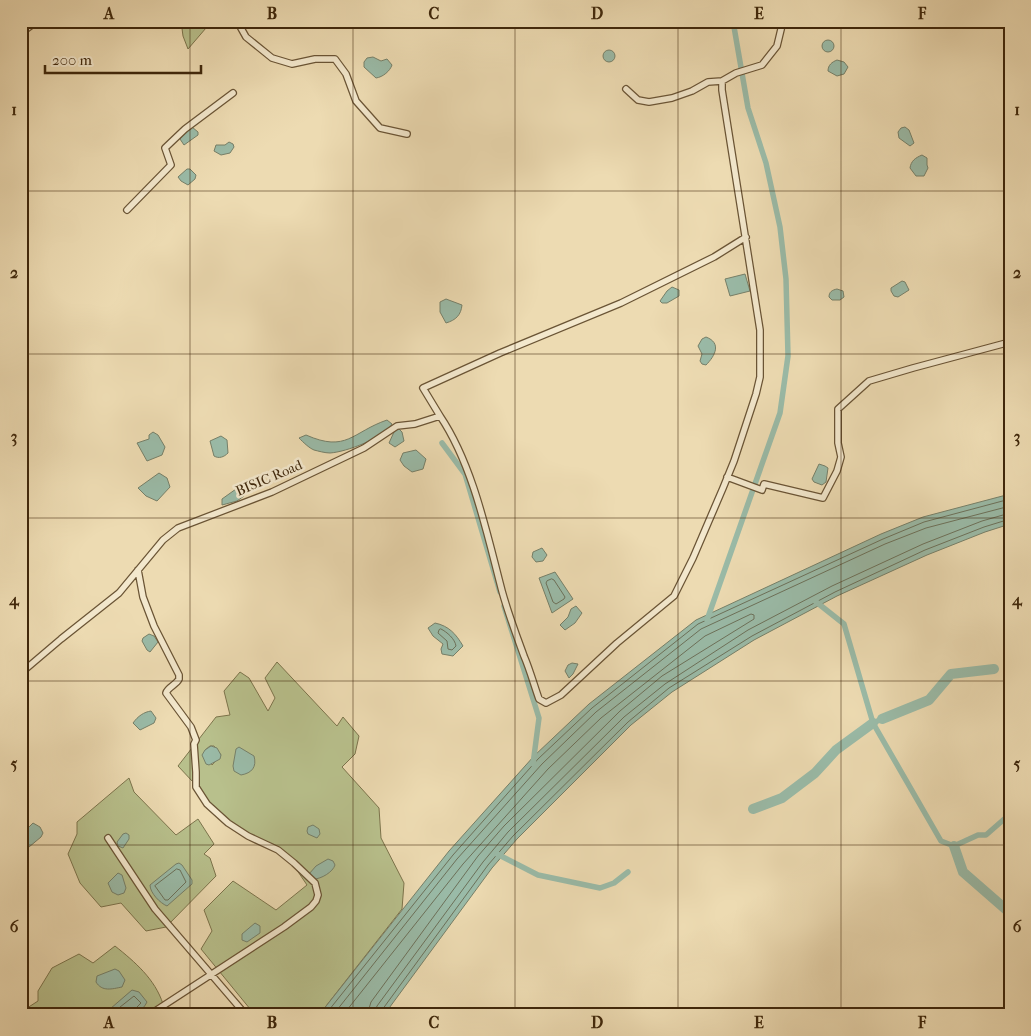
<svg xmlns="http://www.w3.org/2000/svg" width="1031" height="1036" font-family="'IM FELL French Canon',serif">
<rect width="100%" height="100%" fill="#eddbb2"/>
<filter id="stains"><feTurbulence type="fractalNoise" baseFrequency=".004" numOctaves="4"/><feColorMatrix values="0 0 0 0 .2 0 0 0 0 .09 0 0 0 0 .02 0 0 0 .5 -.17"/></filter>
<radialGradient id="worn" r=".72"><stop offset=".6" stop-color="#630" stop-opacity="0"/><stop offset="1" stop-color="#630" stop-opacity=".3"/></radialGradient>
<path fill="#b8c08c" stroke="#7c744c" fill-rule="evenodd" d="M181 21H212L188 49 183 36Z
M277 662 337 726 343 717 359 736 355 754 342 767 379 808 381 838 404 883 402 909 319 1015H255L201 949 212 931 204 910 233 881 276 910 307 885 284 851 239 830 207 804 193 782 178 766 216 717 230 715 224 691 240 672 249 678 268 711 275 698 265 678ZM210 746H214L221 755 212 765 205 750Z
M129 778 134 792 176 835 198 819 214 844 204 854 210 858 216 876 166 927 146 931 121 903 101 907 80 883 68 854 77 834V822Z
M115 946C135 962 155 979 163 1004L147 1015H21V1012L38 1001V991L52 968 79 954 93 963Z"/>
<path fill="#9abba8" stroke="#768069" d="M822 46a6 6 0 1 1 12 0a6 6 0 1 1-12 0Z
M603 56a6 6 0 1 1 12 0a6 6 0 1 1-12 0Z
M373 57 381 61 387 59 392 65C390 71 383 77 376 78L364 67V62L367 58Z
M837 60 844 62 848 67 844 74 837 76 828 71C828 65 832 62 837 60Z
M192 127 198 132V135L184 145 180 139 188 129Z
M905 127 909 130 914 143 910 146 899 138 898 132 901 128Z
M229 142 233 144 234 147 230 153 221 155 214 151 216 145H225Z
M922 155 927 158V165L928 168 924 176H916L910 168C911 161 915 158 922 155Z
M187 169H190L196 175 195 179 188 185 181 181 178 177Z
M745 274 750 291 730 296 725 279Z
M902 281 905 282 909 290 898 297 894 296 891 291V288Z
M672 287 679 290V296L667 303H662L660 301 667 291Z
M837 289 843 291 844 297 840 300H832L829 297C829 292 832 290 837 289Z
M446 299 462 305C461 315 456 320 446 323L440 312V302Z
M706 337C722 343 715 356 706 365L702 364 700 361 702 354 698 346 702 339Z
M387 420 392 424C384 438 346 452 330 453 325 453 318 451 314 450 309 448 303 442 299 438L306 435C347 453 352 432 387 420Z
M398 428 402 432 404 441 395 447 389 443 394 432Z
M153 432 158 435 165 447 162 455 147 461 137 443 149 439V435Z
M221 436 227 440 228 453C224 457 219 459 214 456L210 441Z
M416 450 426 459 423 469 412 472 404 466 400 460 403 453Z
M819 464 825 466 828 468 826 482 822 485 814 482 812 479Z
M159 473 167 478 170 487 157 501 146 496 138 488Z
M236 489H240L244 496 237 501 222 505V499Z
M1010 494V524L985 532 927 555 837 596 754 640 672 692 631 725 517 839 492 868 384 1015H319L449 851 534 756 589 704 696 620 881 534 923 517Z
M542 548 547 555 543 561 536 562 532 557 533 552Z
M555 572 573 599 552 613 539 578Z
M576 606 582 613 575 623 565 630 560 625 568 617 571 609Z
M435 623C449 626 456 634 463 646L453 656 442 654 441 649 443 644 433 636 428 628Z
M149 634 154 636 158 642 150 652 147 650 142 641 143 638Z
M572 663 578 664 573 674 569 678 565 671 568 665Z
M151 711 156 718 154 723 140 730 133 723C138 716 144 712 151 711Z
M211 746 217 748 221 755 220 759 209 765 206 764 202 755 205 750Z
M239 747 254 756C257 767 252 773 241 775L234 771 233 766 236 749Z
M33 823 40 827 43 833 41 837 29 847 23 842 21 835Z
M313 825 319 829 320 834 317 838 308 834 307 831 308 827Z
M126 833 129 835V839L123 848 118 846 117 842 123 834Z
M328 859 333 861 335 865C333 872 321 879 314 879L309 874 316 866Z
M179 863 182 865 192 880V884L167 906C160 903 150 893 150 885L176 864Z
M118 873 122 875 126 888 124 893 118 895 112 892 108 883Z
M255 923 260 926V933L247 942 242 940V934Z
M115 969 119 971 125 980 122 987C112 989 102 992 96 982L97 976Z
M132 990 139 992 147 1002C138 1020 120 1015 103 1015Z"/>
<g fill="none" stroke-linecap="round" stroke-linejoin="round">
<path stroke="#6c715a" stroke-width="1" d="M552 579 554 580 565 597 564 599 556 604 553 602 546 583 547 581Z
M441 629C447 632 455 639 456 646L452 650 448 649 447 641 438 633 439 630Z
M177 869 180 870 186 882 168 900H165L155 886Z
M110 1015 134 996 141 1003 134 1010 133 1015
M325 1015 453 855 538 759 592 708 698 624 883 539 924 522 1010 499
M333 1015 457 859 542 764 596 712 701 629 885 544 926 528 1010 506
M343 1015 463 864 548 769 601 718 705 636 751 614 754 615V619L662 676 620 711 504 826 478 856 371 1002 367 1015
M374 1015 377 1006 483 862 508 832 624 717 665 684 748 630 832 586 923 544 982 521 1010 513
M381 1015 382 1010 488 865 513 836 628 722 669 688 752 636 835 592 925 550 984 527 1010 519"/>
<path stroke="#9abba8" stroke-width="5.5" d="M442 443 465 474 500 592
M815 601 844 624 873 723 882 719
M504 606 539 718 533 764
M707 620 780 413 788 356 786 279 780 227 766 163 748 108 733 21
M873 723 941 841 954 846 978 835H986L1010 814
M497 854 538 875 600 888 614 883 628 872"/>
<path stroke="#9abba8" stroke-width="10" d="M882 719 929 700 951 674 994 669
M753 809 782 798 815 773 836 750 873 723
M954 846 963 872 1010 913"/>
<defs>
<path id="minor" d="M237 21 246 37 272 58 292 64 315 59H335L346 74 356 101 380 128 407 134
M21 33 37 21
M626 89 638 100 649 102 672 98 692 91 708 82 722 81 736 73 762 65 777 46 783 21
M127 210 171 165 165 148 185 129 233 93
M440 416C473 465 487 534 502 591 508 613 516 634 524 656 530 670 534 685 539 699L546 703 561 695 617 643 674 596 693 558 723 488 734 461 756 394 760 377V330L722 90V81
M727 477 762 490 764 484 823 498 837 471 841 457 838 443V409L869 381 913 368 1010 342
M138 570 143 597 154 626 179 675V679C176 685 168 687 166 693L191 727 196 740 194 744 196 772V787L207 804 228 823 248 836 278 850 294 863 315 883 318 895 316 901 311 907 284 927 149 1015
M21 673 61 639 119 593 163 540 178 528 272 492 364 448 397 426 415 424 440 416 423 388 500 353 621 303 714 257 746 237
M108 838 155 909 246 1015"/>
</defs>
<use href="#minor" stroke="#6a5435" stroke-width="8"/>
<use href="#minor" stroke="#f3e8cd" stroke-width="5.5"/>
</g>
<path fill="none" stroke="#3f270b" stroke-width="1" stroke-opacity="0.55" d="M190 21V1015M353 21V1015M515 21V1015M678 21V1015M841 21V1015M21 191H1010M21 354H1010M21 518H1010M21 681H1010M21 845H1010"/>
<g text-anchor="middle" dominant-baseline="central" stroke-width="5" stroke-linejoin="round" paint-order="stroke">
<g font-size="14" fill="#3f270b" stroke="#f3e8cd">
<text transform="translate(269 478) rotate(-23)">BISIC Road</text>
</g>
</g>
<rect width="1031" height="1036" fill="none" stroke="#eddbb2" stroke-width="55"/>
<path d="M45 65v8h156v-8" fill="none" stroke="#3f270b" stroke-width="2.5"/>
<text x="52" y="65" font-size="15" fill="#3f270b" stroke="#f3e8cd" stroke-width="4" paint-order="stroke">200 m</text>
<rect x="28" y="28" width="976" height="980" fill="none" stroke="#3f270b" stroke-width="2"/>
<g font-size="16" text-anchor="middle" font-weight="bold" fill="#3f270b">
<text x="109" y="19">A</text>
<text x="272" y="19">B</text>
<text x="434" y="19">C</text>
<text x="597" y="19">D</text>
<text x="759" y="19">E</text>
<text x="922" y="19">F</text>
<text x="14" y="115">1</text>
<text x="1017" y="115">1</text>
<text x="14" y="278">2</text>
<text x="1017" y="278">2</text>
<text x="14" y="442">3</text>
<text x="1017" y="442">3</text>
<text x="14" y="605">4</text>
<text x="1017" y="605">4</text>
<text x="14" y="769">5</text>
<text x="1017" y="769">5</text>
<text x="14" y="932">6</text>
<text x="1017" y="932">6</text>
<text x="109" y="1028">A</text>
<text x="272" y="1028">B</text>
<text x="434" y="1028">C</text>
<text x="597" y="1028">D</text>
<text x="759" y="1028">E</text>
<text x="922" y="1028">F</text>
</g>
<rect width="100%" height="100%" filter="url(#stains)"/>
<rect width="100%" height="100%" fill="url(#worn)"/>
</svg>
